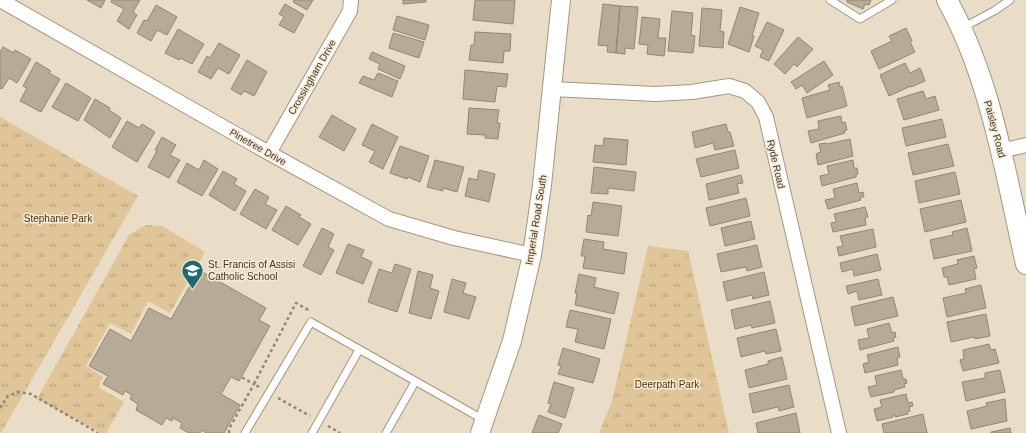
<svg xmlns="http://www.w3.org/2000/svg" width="1026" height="433" font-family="Arial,sans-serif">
<defs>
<pattern id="park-tufts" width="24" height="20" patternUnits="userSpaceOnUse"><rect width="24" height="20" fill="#dfc598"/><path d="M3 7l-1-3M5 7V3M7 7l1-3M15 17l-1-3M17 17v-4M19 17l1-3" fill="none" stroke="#b6a17c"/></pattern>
</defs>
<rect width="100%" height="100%" fill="#eaddc7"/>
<path fill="url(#park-tufts)" d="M0 117 138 196 1 433H0Z
M146 225 162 226 205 252 170 313 148 301 131 334 110 323 86 366 103 377 98 387 124 402 106 433H101L37 399 129 235Z
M648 246 688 251 729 433H599L612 401Z"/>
<path fill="#b7ab96" stroke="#928672" d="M87 0H105L101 8Z
M112 0H140L133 12 137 15 129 29 117 21 124 9 111 2Z
M294 0H313L307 10 293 2Z
M403 0H426V2L403 4Z
M475 0H515L513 24 473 20Z
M847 0H871L869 5 865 4 863 9 847 2Z
M285 4 304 15 294 33 279 25 284 17 279 14Z
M603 4 620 6 616 53 607 52 608 46 598 45Z
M156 5 177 17 167 35 157 30 151 41 137 33 144 20 147 21Z
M620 6 638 7 634 49 625 48V54L616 53Z
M740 7 759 13 752 36H754L749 52 728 44Z
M702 8 722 10 720 31 724 32 723 48 699 46Z
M672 11 693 13 691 35 695 36 693 53 668 51Z
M397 16 429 25 425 40 393 30Z
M642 17 660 19 658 38H666L664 56 647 54 648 45 639 44Z
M767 22 784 30 769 61 760 57 763 50 755 46Z
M906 28 912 41 910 42 915 52 879 69 871 51 892 41 889 36Z
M178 29 204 44 192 64 180 58 179 60 165 53Z
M475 32 511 34 510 51H504L503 63 469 60 471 45H474Z
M393 33 424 42 419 58 389 48Z
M798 37 813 49 797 67 794 64 785 74 774 64Z
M219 43 240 55 229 74 218 68 211 79 198 72 207 56 210 58Z
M3 47 14 53 15 50 31 59 17 83 9 78 2 89 0 88V52Z
M372 52 405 66 400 79 378 69 380 64 369 59Z
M247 60 267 72 254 96 244 91 241 95 231 89Z
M824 61 833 75 807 93 802 85 796 89 791 82Z
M36 62 51 71 49 73 60 79 41 112 20 101 27 88 23 86Z
M905 63 910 73 920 68 925 81 911 87V86L889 96 880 75Z
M465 70 508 74 506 87 497 86 495 102 463 99Z
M378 73 398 81 392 97 359 83 363 76 374 80Z
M839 82 840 87 842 86 847 106 807 118 802 98 830 90 828 85Z
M66 83 91 98 78 121 52 107Z
M923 91 926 99 935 96 939 110 904 120 897 99Z
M95 99 110 108 109 110 121 118 110 138 84 120Z
M469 108 499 110 497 123H500L498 139 485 138V135L467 134Z
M332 115 356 129 344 151 319 137Z
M841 116 842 123 845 122 847 130 844 131 845 133 811 143 808 131 819 129 818 121Z
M942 119 946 137 906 146 902 128Z
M127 121 139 128 142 124 155 132 137 162 112 147Z
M372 124 398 137 383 169 369 162 375 151 362 145Z
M726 124 728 132H730L734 146 715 150 713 143 695 148 692 132Z
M162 137 176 145 170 155 180 160 169 178 148 167 157 151 155 150Z
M604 138 628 140 626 165 593 162 595 145 603 146Z
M850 139 853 156 818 165 816 154 821 152 819 144 826 143 827 144Z
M948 144 954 166 913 175 908 153Z
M400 146 429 156 420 182 408 177 407 179 390 173Z
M735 150 739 168 701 177 696 159Z
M204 160 218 169 202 196 177 182 187 163 199 170Z
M435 160 464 167 457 192 443 188V191L427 187Z
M853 160 854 168H857L858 174 856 175V177L822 186 820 176 829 174 827 166Z
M594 167 636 172 634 191 608 188V194L591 193Z
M479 170 495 174 489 202 465 196 469 178 477 180Z
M223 171 237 179 234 184 246 191 235 211 209 195Z
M955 172 960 194 919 203 915 181Z
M741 175 743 183 737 184 739 193 709 200 706 184Z
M857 183 859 193 863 192 864 197H860L861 200 828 209 825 200 835 198 833 189Z
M255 189 269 197 265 204 277 210 266 229 240 214Z
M746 198 750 216 710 226 706 208Z
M961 200 966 222 925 232 920 209Z
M593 202 622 206 618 236 586 232 588 215 591 216Z
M286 206 301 215 299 217 311 224 298 245 272 230Z
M865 207 868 217 865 218 866 225 833 232 831 223 836 222 834 214Z
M751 221 755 239 725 246 721 228Z
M322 228 334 234 328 247 334 250 321 275 303 266Z
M967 228 972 251 934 259 930 240 953 235 952 232Z
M873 229 876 247 839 256 837 247 843 246 840 236Z
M584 239 604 242 603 249 627 253 624 274 583 268 585 256H581Z
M348 244 364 250 361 257 372 262 363 284 336 273Z
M757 245 762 267 747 271 746 267 721 272 717 254Z
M877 254 881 270 854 276 853 269 842 272 840 263Z
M974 256 977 268 974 269 976 279 949 285 947 277H944L942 268 958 264 957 260Z
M395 264 411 269 397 312 368 302 379 269 392 273Z
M199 270 266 308 259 320 270 326 239 381 231 377 221 394 240 405 224 433H206L202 430 200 433H189L180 428 182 423 173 418 172 421 166 418 162 425 136 410 138 404 130 399 132 395 125 391 123 395 103 384 108 376 89 366 110 329 131 341 149 308 171 319Z
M418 271 433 275 430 288 439 291 431 319 409 313Z
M764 272 769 295 753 299 752 295 727 301 723 282Z
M579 274 596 278 594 287 619 293 614 314 575 305 577 293H575Z
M452 279 466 283 463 293 476 297 469 319 444 312Z
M878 279 882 295 859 300 857 291 848 294 846 286Z
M981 285 986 308 947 317 943 298 966 293 965 289Z
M893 297 898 316 855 326 851 307Z
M770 301 775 323 752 328 751 325 735 329 731 310Z
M570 310 611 319 604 349 575 342 578 329 566 327Z
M986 314 990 336 975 339 974 337 951 342 947 322Z
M889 323 892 333 895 332 896 337 893 338 894 341 860 350 858 340 869 338 867 329Z
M776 329 781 351 766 354 765 351 741 357 737 338Z
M989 344 991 350 995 349 999 363 963 371 960 360 964 359 963 350Z
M898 347 900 357 897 358 898 365 865 373 863 364 869 362 867 355Z
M563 348 600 359 593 383 558 374 561 366 558 365Z
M782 357 787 379 749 388 745 370 768 364V361Z
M901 370 903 379H906L907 383 904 384 905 387 894 390V392L871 397 868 387 877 385 875 376Z
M1000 370 1005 392 966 401 962 382 985 378V373Z
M554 382 574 388 565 418 548 412 551 404 548 403Z
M789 385 794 407 779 411 778 407 753 413 749 394Z
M906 394 908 403 912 402 913 406 909 407 910 411 907 412 908 414 895 417V415H892L893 417 877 421 874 409 882 407 880 400Z
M1005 399 1007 421 971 429 967 411 987 406 986 403Z
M796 413 800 433H758L756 423Z
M923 414 927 433H884L882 424Z
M539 415 562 424 558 433H532Z
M1010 428 1011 433H991V432Z"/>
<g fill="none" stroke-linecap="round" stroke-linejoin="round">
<defs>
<path id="service" d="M830 0 860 19 892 0
M962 28 994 11 1010 0
M245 433 311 322 484 420
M312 433 359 350
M386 433 415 382"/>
<path id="minor" d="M0 0 269 153 389 219 454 238 532 255
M552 89 655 94 692 92 729 86 745 91 758 102 766 117 839 433
M1001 151 1026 145
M269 153 350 11 351 0"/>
<path id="tertiary" d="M480 433 512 341 532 255 542 185 561 0"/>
<path id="secondary" d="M947 0C991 79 1006 176 1026 264"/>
</defs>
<use href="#service" stroke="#a29782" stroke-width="9"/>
<use href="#minor" stroke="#a29782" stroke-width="16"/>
<use href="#tertiary" stroke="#a29782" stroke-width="20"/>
<use href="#secondary" stroke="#a29782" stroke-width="22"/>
<path stroke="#908778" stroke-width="2.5" stroke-dasharray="3 3" stroke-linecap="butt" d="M259 387 254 384 296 303 310 311
M278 398 310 416
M0 408 8 396 18 392 31 394 98 433
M328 426 340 433
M229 433V429L254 384 241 377"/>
<use href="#service" stroke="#fff" stroke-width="7"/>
<use href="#minor" stroke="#fff" stroke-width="14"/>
<use href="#tertiary" stroke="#fff" stroke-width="18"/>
<use href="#secondary" stroke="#fff" stroke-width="20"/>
</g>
<defs>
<symbol id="school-pin" viewBox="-11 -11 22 30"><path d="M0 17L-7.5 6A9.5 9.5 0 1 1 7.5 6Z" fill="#1f6973" stroke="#f7ead4"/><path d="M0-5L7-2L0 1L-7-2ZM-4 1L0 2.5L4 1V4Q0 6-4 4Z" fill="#fff"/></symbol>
</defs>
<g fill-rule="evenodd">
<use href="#school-pin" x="180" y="258" width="25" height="34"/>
</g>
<g text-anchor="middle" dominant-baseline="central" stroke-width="3" stroke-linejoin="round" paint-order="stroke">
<g font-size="10" fill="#3c372f" stroke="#f7ead4">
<text transform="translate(312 77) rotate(-60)">Crossingham Drive</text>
<text transform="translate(995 129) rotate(75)">Paisley Road</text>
<text transform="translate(258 147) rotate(30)">Pinetree Drive</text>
<text transform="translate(776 164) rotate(77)">Ryde Road</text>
<text transform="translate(536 220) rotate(-81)">Imperial Road South</text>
</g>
<g font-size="10" fill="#47340c" stroke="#f7ead4">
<text x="58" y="218">Stephanie Park</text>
<text x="667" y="384">Deerpath Park</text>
</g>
<g font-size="10" fill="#3c372f" stroke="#f7ead4" text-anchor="start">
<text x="208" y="264">St. Francis of Assisi<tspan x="208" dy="12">Catholic School</tspan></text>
</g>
</g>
</svg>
